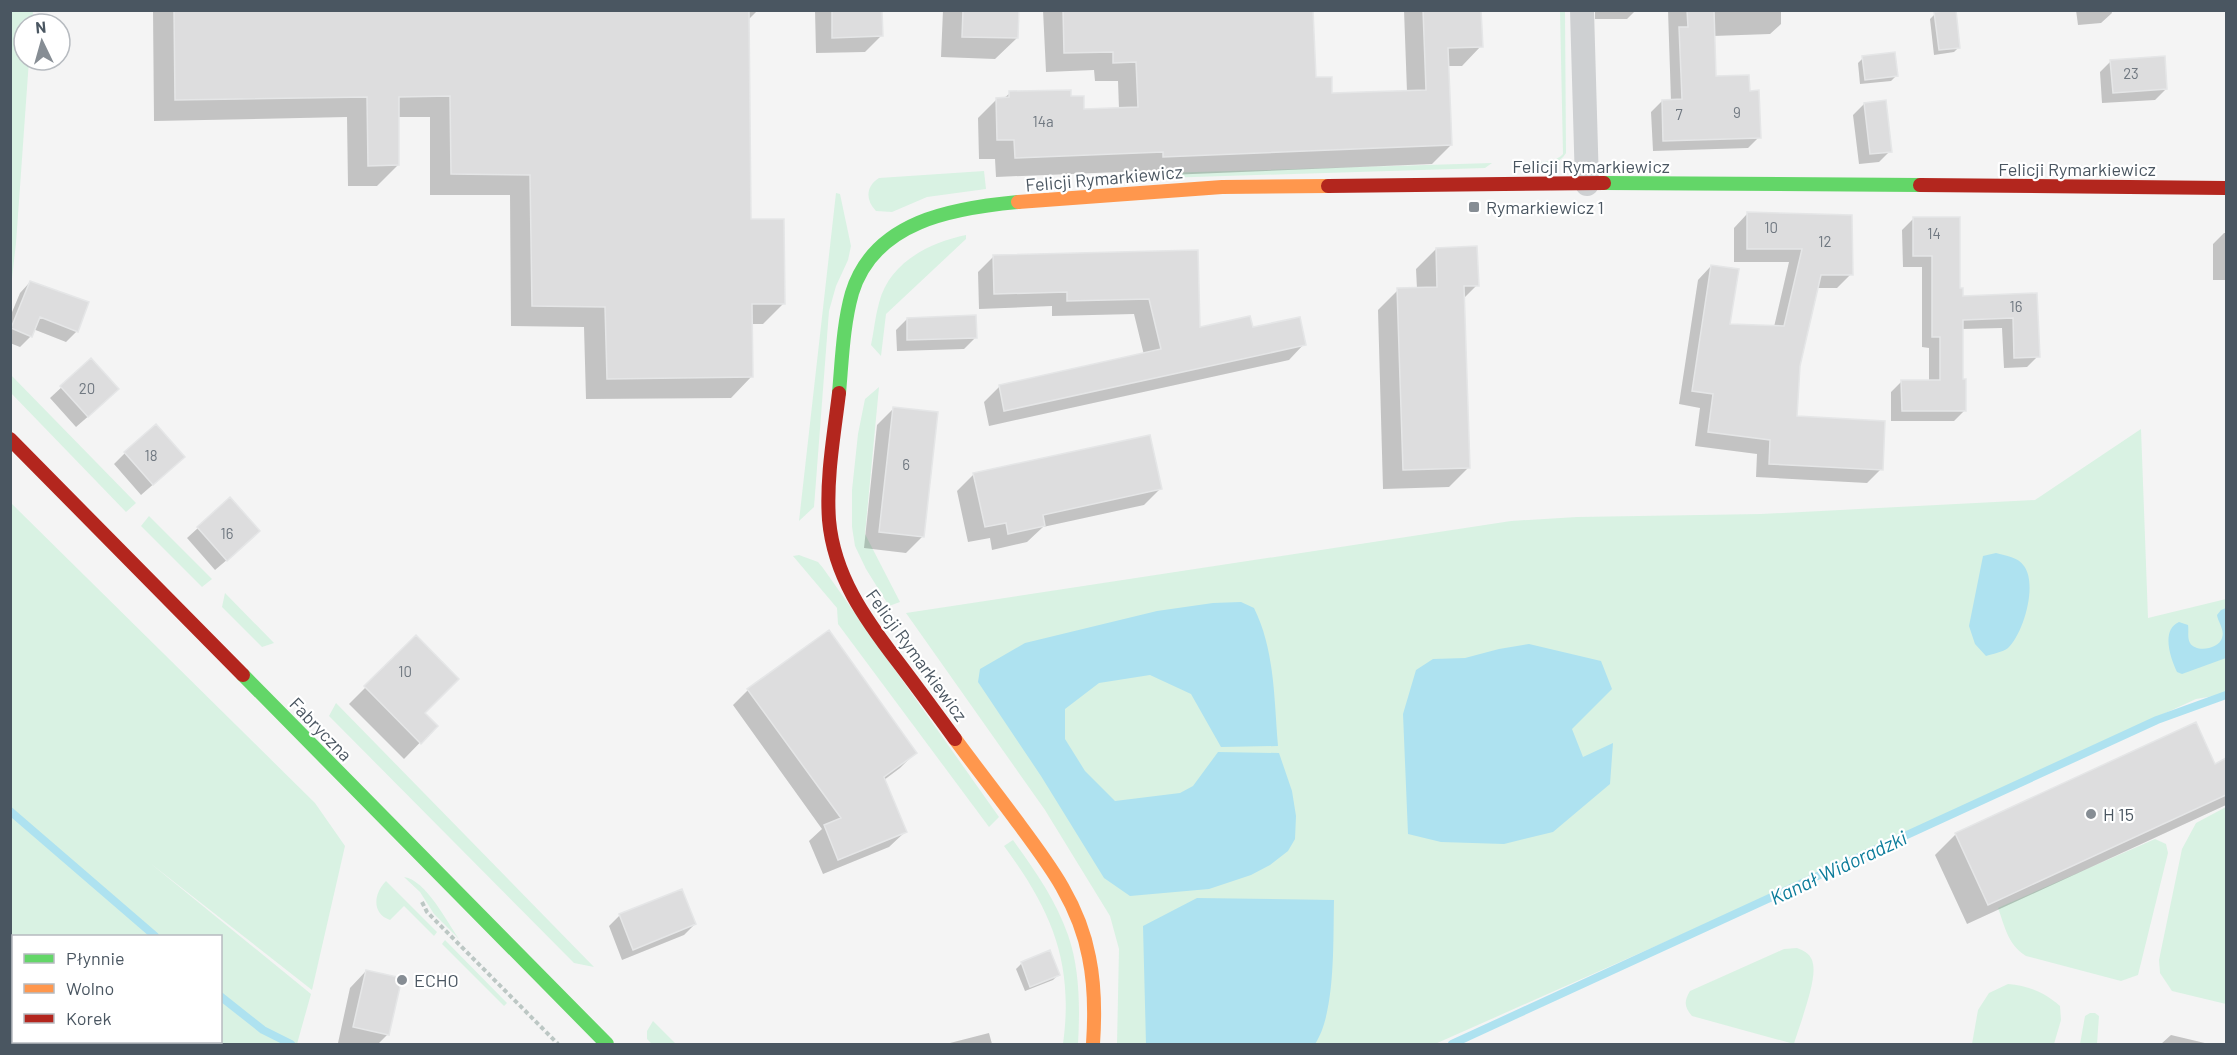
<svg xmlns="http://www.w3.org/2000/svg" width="2237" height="1055" font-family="Barlow,sans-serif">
<rect width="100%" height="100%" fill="#f4f4f4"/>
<path fill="#d9f2e3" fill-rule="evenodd" d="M11 10 33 11 32 24H24V60H29L16 243 11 287Z
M1560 11H1565L1566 153C1559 165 1546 164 1534 165V172L1521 166 1519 162C1533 162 1553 165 1563 154Z
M1492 163 1485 168 1163 178 1162 173Z
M984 171 986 189 927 197 892 212 876 211C865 200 866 186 879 178Z
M836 193 840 194 851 246 848 260 836 286 829 311 814 507 799 521Z
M966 235V239L886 314 881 356 871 345C874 331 875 317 879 303 889 263 928 243 966 235Z
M11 375 136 503 126 512 11 393Z
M879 387 865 534 900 602 889 606 866 569 855 546 852 527V490L858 434 865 399Z
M2141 429 2148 618 2226 599V694L2196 699 1737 910 1435 1044H1117L1119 949 1110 916 1045 810 906 613 1511 521 1577 517 1761 514 2035 500Z
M11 503 315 803 345 846 312 990 150 863 311 994 297 1044H11ZM14 936H220V1042H14Z
M149 516 212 579 202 587 141 526Z
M799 555 818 562 823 568 999 817 989 827 838 624 837 608 793 556Z
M225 593 274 643 262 647 222 607Z
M336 703 594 967 574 963 329 716Z
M2226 807V1004L2172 991 2160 973 2159 960 2182 849 2196 823Z
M2155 839 2166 844 2168 853 2138 975 2121 981 2026 956C2008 945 2005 927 1998 908Z
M1013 840C1034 869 1056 900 1068 935 1080 969 1080 1009 1078 1044H1063C1074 963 1052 911 1004 846Z
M404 877C426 880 447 922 459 939L434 914 420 892Z
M386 881 437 932 434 936 404 906 390 920C372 914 373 894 386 881Z
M445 940 507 1003 504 1006 442 944Z
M1797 948C1805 951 1812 955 1813 964 1817 981 1799 1026 1794 1044L1692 1016C1684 1007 1684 1001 1690 991L1775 953 1784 949Z
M2008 984C2029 986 2044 992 2060 1006L2061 1020 2054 1044H1972L1978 1010 1989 993Z
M2090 1013H2095L2099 1016 2097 1044H2080L2085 1016Z
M653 1021 676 1044H652L647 1039V1031Z"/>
<path fill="#aee2f0" d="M1996 553C2006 556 2018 557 2024 566 2038 585 2023 634 2008 648 2003 652 1992 654 1986 656L1975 644 1969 626 1983 556Z
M1241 602 1254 608C1275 650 1274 700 1278 746L1221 747 1191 694 1150 675 1099 683 1065 709V739L1085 771 1115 801 1180 793 1193 786 1218 752 1279 753 1292 791 1296 816 1295 839 1288 851 1270 865 1251 875 1209 889 1130 896 1104 878 1041 776 978 682 980 669 1025 643 1157 611 1213 603Z
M2226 608V658L2182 674 2177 672C2170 657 2161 630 2179 622L2188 625C2189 630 2187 638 2190 643 2196 653 2219 649 2222 638 2225 630 2218 622 2217 615L2221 610Z
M1529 644 1601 661 1612 689 1572 729 1583 757 1613 743 1610 784 1553 832 1504 844 1441 842 1408 834 1403 714 1416 670 1433 659 1465 658 1499 649Z
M1197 898 1334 900C1333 939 1336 1013 1315 1044H1146L1143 926Z"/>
<path fill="#0003" d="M153 10H758L748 20 750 221 784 303 763 324H751L752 376 731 398 586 399 584 327 511 326 510 195H430V117H397L398 165 377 186H348L347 117 154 121Z
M815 10H881V36L865 52 816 53Z
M943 10H1017V38L995 59 941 57Z
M1043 10H1311L1314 79 1331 95 1407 92 1404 10H1480L1481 46 1462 66H1448L1451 145 1432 164 1144 176V171L996 177 995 159H979L978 118 997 99H1003L1010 93 1070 98 1083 110 1119 109 1118 81H1095L1094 70 1046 72Z
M1595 10H1636L1627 19H1595Z
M1668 10H1781V24L1770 34 1713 36 1715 77 1748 92 1759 137 1748 148 1653 151 1651 112 1662 101H1671Z
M2076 10H2111L2112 13 2101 23 2078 25Z
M1935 14 1959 47 1954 52 1934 55 1930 19Z
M1863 58 1896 76 1891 81 1860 84 1858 63Z
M2111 61 2166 89 2155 100 2102 103 2100 72Z
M1864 104 1890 151 1879 162 1859 164 1853 115Z
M1747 214 1851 274 1837 288H1817L1798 365 1795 417 1881 469 1867 483 1756 477 1757 454 1695 446 1700 408 1679 404 1698 280 1711 266 1729 326 1774 327 1789 262H1734V228Z
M1913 219 1959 289 1962 297 2036 294 2038 356 2027 367 2004 368 2002 328 1962 329V381L1965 410 1954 421H1891V392L1902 381H1929V348L1922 347V267H1903L1902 230Z
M2224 233H2226V280H2213V244Z
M1436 249 1477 285 1463 299 1469 467 1449 487 1383 489 1378 310 1398 290 1417 289 1416 269Z
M1196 251 1199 328 1252 329 1304 344 1289 360 989 426 984 402 999 387 1144 355 1134 314 1052 316V306L979 309 978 272 993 257Z
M30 282 77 331 66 342 33 329 31 336 20 347 10 343V317L20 293Z
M907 319 975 338 964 349 897 351 896 330Z
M91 360 107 400 76 427 50 398Z
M894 408 923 536 906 553 864 548 877 425Z
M125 453 172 468 141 495 114 464Z
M974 474 1160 489 1144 505 1043 527 1027 542 992 550 990 538 968 542 957 491Z
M198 528 248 542 215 570 187 538Z
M416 637 423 713 436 726 404 759 349 704Z
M748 690 915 753 900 768 884 780 905 832 889 847 823 874 809 841 822 829 733 705Z
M2226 760V805L1967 924 1935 855 1956 834 2214 766Z
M620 915 695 924 684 935 622 960 609 926Z
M1049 952 1058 975 1053 980 1025 991 1016 969 1021 964Z
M366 971 388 1034 378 1044 338 1043 350 988Z
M989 1033 992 1044H946Z
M2171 1035 2209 1044H2161Z"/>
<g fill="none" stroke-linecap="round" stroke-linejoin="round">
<path stroke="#aee2f0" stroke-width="8" d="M10 811 155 936
M220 996 263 1030 291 1044
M1452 1044 2157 720 2226 695"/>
</g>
<path fill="#ddddde" stroke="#e5e6e7" stroke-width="1.5" d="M174 10H749L751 219H784L785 304H752L753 377 607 379 605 307 532 306 530 175 451 174 450 96 399 97V165L368 166 367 97 175 100Z
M832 10H882L883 36 832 38Z
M963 10H1019L1018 38 962 37Z
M1063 10H1313L1316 77H1332V93L1426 90 1423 10H1481L1483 47 1448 48 1452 145 1163 157V152L1015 158 1014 140H997L996 98 1009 97V91L1071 90V96H1084V109L1138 107 1136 62 1113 63V52L1064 53Z
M1687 10H1714L1716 76 1749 75 1750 91 1759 90 1761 138 1663 141 1662 100 1682 99 1679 27H1688Z
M1956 10 1960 48 1939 50 1934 12Z
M1895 52 1898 76 1865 80 1862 56Z
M2165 56 2167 89 2113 93 2110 60Z
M1886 100 1892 152 1870 154 1864 103Z
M1747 212 1852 215 1853 275H1821L1800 366 1797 416 1885 421 1883 470 1769 464 1770 440 1708 432 1713 394 1692 391 1711 265 1739 269 1730 324 1784 326 1802 249H1747Z
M1913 217H1960V288H1963V296L2037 293 2040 357 2014 358 2013 318 1963 320V379H1966V411H1902L1901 380H1940V337H1932V256H1913Z
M1477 246 1479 286H1464L1470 468 1403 470 1397 288 1437 287 1436 248Z
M1198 250 1200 327 1250 316 1253 327 1300 317 1306 345 1004 411 999 385 1161 349 1149 299 1067 301V292L994 294 993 255Z
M30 281 89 302 78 332 40 317 32 337 11 328Z
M976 315 977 338 907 340V318Z
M91 358 119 389 88 417 60 386Z
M893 407 938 412 924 537 879 532Z
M156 424 185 457 153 485 124 452Z
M1150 435 1162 489 1043 515 1045 526 1008 534 1006 523 985 527 973 473Z
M230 497 260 531 227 561 197 527Z
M829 630 917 753 884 777 907 832 838 860 824 825 841 818 747 689Z
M416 635 459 679 425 713 438 726 421 744 364 686Z
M2196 722 2215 764 2226 758V795L1988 905 1955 833Z
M682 889 696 924 633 950 619 914Z
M1050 950 1060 975 1030 987 1021 962Z
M366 970 402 978 389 1035 353 1027Z"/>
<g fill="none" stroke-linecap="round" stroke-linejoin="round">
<path stroke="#bcc7c4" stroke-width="4" stroke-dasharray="4.5 3" stroke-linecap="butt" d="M422 902 427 912 558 1044"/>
<path stroke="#ced0d2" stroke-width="24" d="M1582 10 1587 184"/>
<path stroke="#63d668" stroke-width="14" d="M1604 183 1920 185
M839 393C842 360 843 325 852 293 874 221 953 208 1018 202
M243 675 607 1044"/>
<path stroke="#ff974d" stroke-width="14" d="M1018 202 1222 187 1328 186
M955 739C975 766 996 793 1016 820 1048 863 1079 903 1089 957 1095 986 1095 1015 1093 1044"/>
<path stroke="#b3261e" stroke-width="14" d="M1920 185 2226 188
M1328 186 1604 183
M839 393C834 435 826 478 829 520 834 576 865 619 898 662 917 687 936 713 955 739
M10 439 243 675"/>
</g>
<g fill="#868d94" stroke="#fff" stroke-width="2">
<rect x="1468" y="201" width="12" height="12" rx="3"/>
<circle cx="2091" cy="814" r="6"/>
<circle cx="402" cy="980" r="6"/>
</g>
<g text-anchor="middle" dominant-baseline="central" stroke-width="4.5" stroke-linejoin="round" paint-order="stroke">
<g font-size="15" fill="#707881">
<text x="2131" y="73">23</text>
<text x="1737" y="112">9</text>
<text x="1679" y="114">7</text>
<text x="1043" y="121">14a</text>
<text x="1771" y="227">10</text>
<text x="1934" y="233">14</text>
<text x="1825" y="241">12</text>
<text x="2016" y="306">16</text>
<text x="87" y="388">20</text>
<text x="151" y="455">18</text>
<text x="906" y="464">6</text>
<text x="227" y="533">16</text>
<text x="405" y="671">10</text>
</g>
<g font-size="18" fill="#4a5661" stroke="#fff">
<text x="1591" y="166">Felicji Rymarkiewicz</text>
<text x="2077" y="169">Felicji Rymarkiewicz</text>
<text transform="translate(1104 178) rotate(-5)">Felicji Rymarkiewicz</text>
<text transform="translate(917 655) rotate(54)">Felicji Rymarkiewicz</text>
<text transform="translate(321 729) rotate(46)">Fabryczna</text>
</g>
<g font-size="18" fill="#4a5661" stroke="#fff" text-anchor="start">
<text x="1486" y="207">Rymarkiewicz 1</text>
<text x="2103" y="814">H 15</text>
<text x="414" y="980">ECHO</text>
</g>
<g font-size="20" font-style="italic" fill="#0c7c9b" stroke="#fff">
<text transform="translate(1838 867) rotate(-25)">Kanał Widoradzki</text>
</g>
</g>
<rect width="2237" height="1055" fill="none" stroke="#4a5661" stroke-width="24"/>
<rect x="12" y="935" width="210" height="108" fill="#ffffff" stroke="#b7bbc0" stroke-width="1.5"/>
<rect x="24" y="954" width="30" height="9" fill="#63d668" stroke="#b7bbc0" stroke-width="1.5"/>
<text x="66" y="965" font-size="18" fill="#4a5661">Płynnie</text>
<rect x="24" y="984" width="30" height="9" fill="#ff974d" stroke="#b7bbc0" stroke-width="1.5"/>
<text x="66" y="995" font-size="18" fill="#4a5661">Wolno</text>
<rect x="24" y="1014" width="30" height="9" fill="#b3261e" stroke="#b7bbc0" stroke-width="1.5"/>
<text x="66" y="1025" font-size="18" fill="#4a5661">Korek</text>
<g transform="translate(42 42) rotate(355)"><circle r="28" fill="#ffffff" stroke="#b7bbc0" stroke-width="1.5"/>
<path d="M0-4.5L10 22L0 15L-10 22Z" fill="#868d94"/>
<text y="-9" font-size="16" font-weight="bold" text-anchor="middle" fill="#4a5661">N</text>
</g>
</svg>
